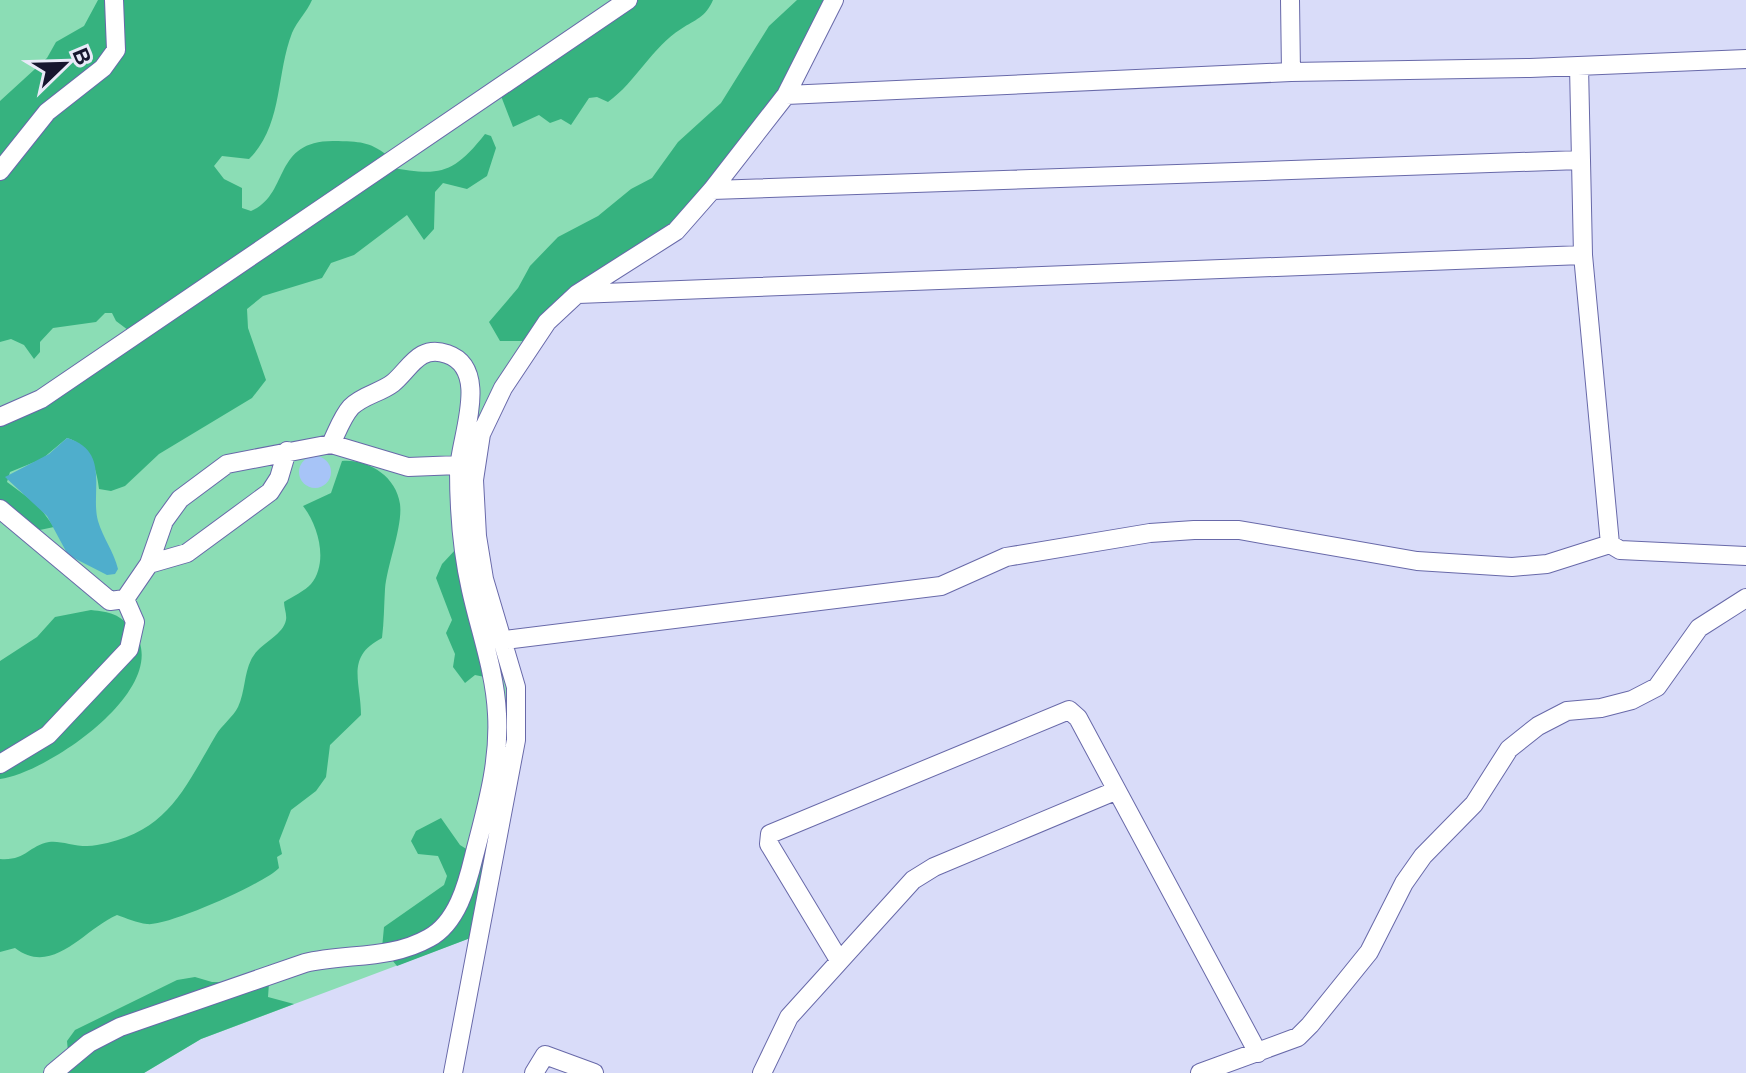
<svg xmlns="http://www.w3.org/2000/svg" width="1746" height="1073" font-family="Helvetica,sans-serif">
<rect width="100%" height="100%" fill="#d9dcf9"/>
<path fill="#8bddb5" d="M0 0H828L544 318 469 480 511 688V739L473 937 201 1039 144 1073H0Z"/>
<path fill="#36b27f" d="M98 0H312C307 12 297 21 292 33 276 74 283 126 249 159L222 156 214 166 224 179 242 188V208L251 211C291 194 271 138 338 141 364 142 370 142 391 158L132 333 116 321 112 313H105L96 322 53 328 40 342V352L34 359 24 345 11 339 0 342V101L47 58 56 42 84 26Z
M633 0H713C705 18 696 19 681 29 652 47 636 82 608 102L597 97 589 98 571 125 561 119 550 123 539 115 513 127 501 96Z
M797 0H828L782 92 690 209 528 341H500L489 322 518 288 530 266 558 237 598 216 631 189 652 178 678 142 721 103 769 26Z
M485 134 491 136 496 148 487 176 467 189 443 183 435 192 434 229 424 240 407 215 354 255 331 263 322 278 263 296 247 309 248 328 266 380 252 398 159 454 125 486 111 491 99 489C97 468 88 444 67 438L42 459 10 472 7 482 38 505 54 527 35 531 0 522V420L388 167C438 176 452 176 485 134Z
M342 461C368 459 396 476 400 504 403 526 387 565 385 589 384 606 384 622 382 638 345 657 361 681 361 715L330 745 326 777 316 791 291 810 279 841 282 854 277 857 279 868C265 883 167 927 147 924 137 923 126 918 117 915 84 929 53 977 15 948L0 952V859C26 861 28 846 49 842 62 840 79 849 97 845 167 833 183 791 216 735 222 725 233 717 238 707 245 692 244 674 251 660 258 644 283 636 286 620 287 614 284 608 284 602 292 597 306 590 311 584 329 562 318 525 303 506L331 493Z
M457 548 507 670 499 680 475 675 465 683 453 667 455 654 446 633 452 620 436 578 442 564Z
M91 610C110 612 120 614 133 630 176 686 48 773 0 779V661L37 637 55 617Z
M441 818 460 845 487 862 473 937 397 966 382 948 384 927 444 885 447 876 438 856 418 854 411 841 416 831Z
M195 977 212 982 269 983 268 997 294 1004 201 1039 144 1073H58L68 1052 67 1041 75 1030 177 980Z"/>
<path fill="#4faecc" d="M67 438C111 451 90 492 98 521 103 538 114 552 118 569L115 574 107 575 68 555 47 516 5 477 49 454Z"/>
<path fill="#a7c4f7" d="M299 472a16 16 0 1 1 32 0a16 16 0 1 1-32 0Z"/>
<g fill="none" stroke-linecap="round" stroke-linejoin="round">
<defs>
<path id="minor" d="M1290 0 1291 72
M1579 66 1583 255 1610 544 1620 550 1746 556
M786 95 1291 72 1530 68 1746 59
M0 171 47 112 103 68 116 50 114 0
M712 190 1580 160
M578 294 1583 255
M0 417 41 399 628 0
M0 509 110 601 125 599 149 564 164 521 180 499 227 464 331 444 408 467 459 465
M149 564 187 553 270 492 279 478 287 451
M505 640 941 586 1006 557 1150 533 1194 530H1239L1417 561 1512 567 1547 564 1610 544
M0 764 48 735 129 649 135 622 125 599
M839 960 769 844 770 834 1069 710 1078 718 1258 1053
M53 1073 89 1043 120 1027 305 963C347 953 390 960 429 938 457 923 467 885 474 856 486 809 500 763 497 714 495 671 480 631 471 590 462 551 459 509 459 470 460 438 491 369 447 354 419 344 410 369 393 383 380 393 363 395 351 407 342 417 337 432 331 444
M453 1073 516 740V687L484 579 477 536 474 480 481 434 503 388 547 322 577 294 676 231 712 190 786 95 834 0
M534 1073 545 1055 594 1073
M762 1073 789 1017 913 880 934 867 1115 791
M1200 1073 1298 1037 1310 1025 1369 952 1404 883 1423 856 1474 804 1509 749 1538 726 1567 711 1601 708 1632 700 1657 687 1699 628 1746 598"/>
</defs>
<use href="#minor" stroke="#6869a9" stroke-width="20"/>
<use href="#minor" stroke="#fff" stroke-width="18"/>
</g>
<g transform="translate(64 64) rotate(67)" stroke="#e9eaf9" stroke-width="6" paint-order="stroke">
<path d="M0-6L14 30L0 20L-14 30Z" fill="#16162f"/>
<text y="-12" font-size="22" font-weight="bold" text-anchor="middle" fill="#16162f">B</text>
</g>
</svg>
